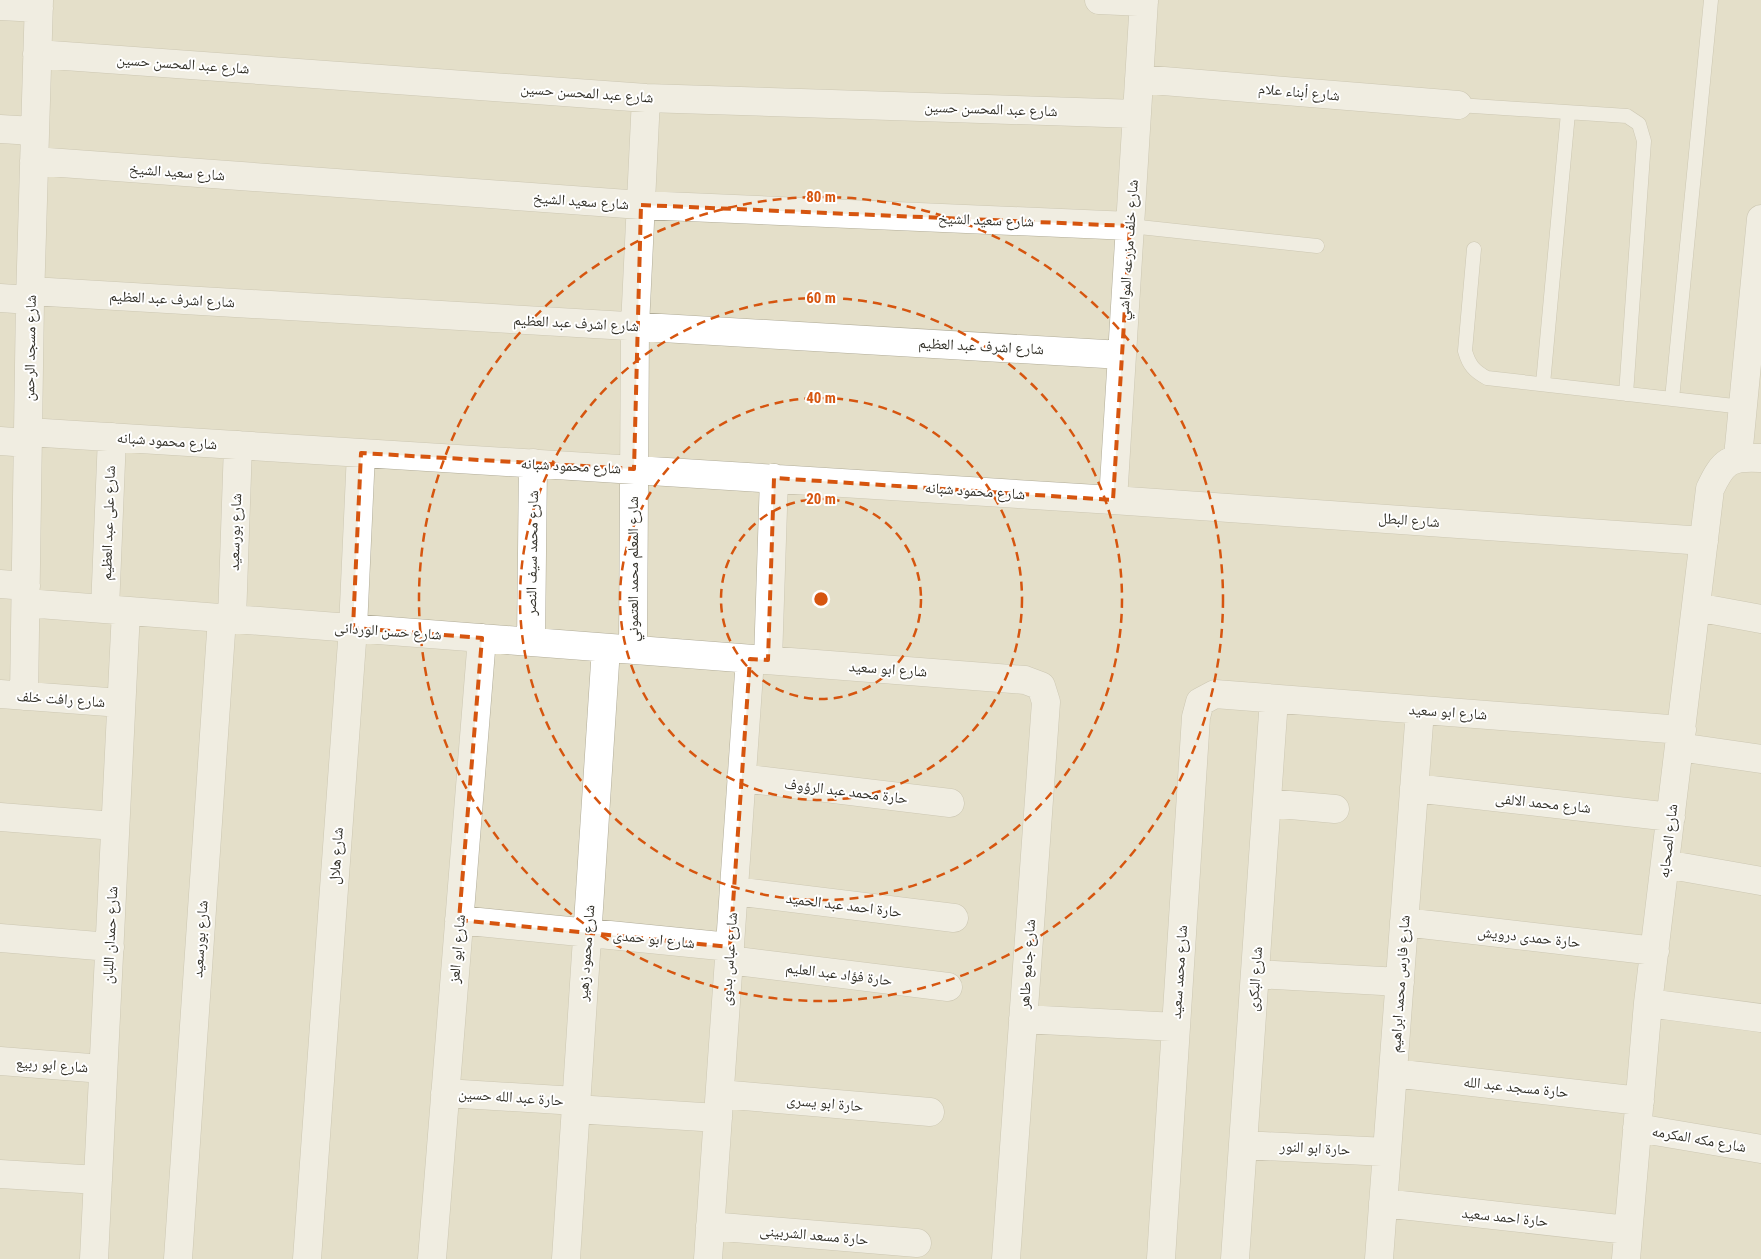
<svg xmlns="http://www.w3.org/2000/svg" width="1761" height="1259" font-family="'Roboto Condensed','Noto Naskh Arabic',sans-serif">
<rect width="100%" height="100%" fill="#e4dfc9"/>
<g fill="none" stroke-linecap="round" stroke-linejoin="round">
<defs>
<path id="service" d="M1458 105 1627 116 1639 124 1644 141 1626 394
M1130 226 1317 246
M1474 249 1465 351C1469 365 1474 371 1487 378L1743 407
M1543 384 1568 113
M1672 399 1711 0"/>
<path id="minor" d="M1099 0 1144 2
M0 6 39 8
M37 54 646 98 1137 114
M1139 79 1458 105
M0 129 34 131
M34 161 641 205 1130 226
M31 291 1122 355
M0 298 30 300
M28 432 1113 500 1704 541
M0 441 28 443
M1738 457 1761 219
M1113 500 1144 0
M0 584 26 586
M26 603 1025 680 1041 686 1046 702 1006 1259
M1696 607 1761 619
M105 609 112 437
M232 619 238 445
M531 642 533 463
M633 650 635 326 646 98
M768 660 774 478
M0 694 121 703
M24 696 30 300 39 0
M1679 747 1761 759
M741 778 950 803
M1414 788 1671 817
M1267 803 1335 809
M0 817 115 826
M1665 864 1761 881
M734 891 954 918
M459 920 730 947
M1404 922 1655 951
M0 938 110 947
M729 960 948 987
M1255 974 1400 982
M1648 1003 1761 1018
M1023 1019 1176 1027
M0 1061 103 1069
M1393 1073 1640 1101
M445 1093 576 1101
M720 1094 930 1112
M575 1109 718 1118
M1637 1128 1761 1149
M1243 1145 1387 1152
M0 1174 98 1180
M1383 1203 1628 1230
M710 1226 917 1243
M94 1259 126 611
M178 1259 222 618
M307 1259 353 628 361 453
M432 1259 482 638
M566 1259 606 648
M708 1259 750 659
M1161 1259 1196 717 1200 702 1215 694 1682 730
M1235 1259 1274 699
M1379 1259 1420 710
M1626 1259 1648 1003 1710 489C1723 461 1730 456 1761 458"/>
</defs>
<use href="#service" stroke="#b1ac98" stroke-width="15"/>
<use href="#minor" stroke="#b1ac98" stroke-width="29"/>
<use href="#service" stroke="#fff" stroke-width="14"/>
<use href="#minor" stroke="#fff" stroke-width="28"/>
</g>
<path d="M0 0H1761V1259H0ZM641 205 1130 226 1113 500 774 478 768 660 750 659 730 947 459 920 482 638 353 628 361 453 634 469Z" fill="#e4dfc9" fill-opacity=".55" fill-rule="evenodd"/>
<path fill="none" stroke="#d6550f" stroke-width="4" stroke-dasharray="10 6" stroke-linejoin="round" d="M641 205 1130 226 1113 500 774 478 768 660 750 659 730 947 459 920 482 638 353 628 361 453 634 469Z"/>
<g fill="none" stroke="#d6550f" stroke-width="2.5" stroke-dasharray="9 6">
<circle cx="821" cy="599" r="100"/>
<circle cx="821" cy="599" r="201"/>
<circle cx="821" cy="599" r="301"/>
<circle cx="821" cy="599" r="402"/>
</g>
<g text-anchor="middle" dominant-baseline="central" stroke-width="4" stroke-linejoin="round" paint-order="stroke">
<g font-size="15" fill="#333129" stroke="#fff">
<text transform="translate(183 64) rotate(4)">شارع عبد المحسن حسين</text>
<text transform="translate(1299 92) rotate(5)">شارع أبناء علام</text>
<text transform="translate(587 93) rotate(4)">شارع عبد المحسن حسين</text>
<text transform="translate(991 109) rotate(2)">شارع عبد المحسن حسين</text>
<text transform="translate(177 172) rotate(4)">شارع سعيد الشيخ</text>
<text transform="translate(581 201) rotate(4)">شارع سعيد الشيخ</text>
<text transform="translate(986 220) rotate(2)">شارع سعيد الشيخ</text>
<text transform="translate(1128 250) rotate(-86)">شارع خلف مزرعه المواشي</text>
<text transform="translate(172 299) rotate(3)">شارع اشرف عبد العظيم</text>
<text transform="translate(576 323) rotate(3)">شارع اشرف عبد العظيم</text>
<text transform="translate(981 346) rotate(3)">شارع اشرف عبد العظيم</text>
<text transform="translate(30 348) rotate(-89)">شارع مسجد الرحمن</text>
<text transform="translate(167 441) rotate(4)">شارع محمود شبانه</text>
<text transform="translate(571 466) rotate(3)">شارع محمود شبانه</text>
<text transform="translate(975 491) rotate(4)">شارع محمود شبانه</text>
<text transform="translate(1409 520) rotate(4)">شارع البطل</text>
<text transform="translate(108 523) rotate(-88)">شارع على عبد العظيم</text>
<text transform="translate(235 532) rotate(-88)">شارع بورسعيد</text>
<text transform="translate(532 553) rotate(-89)">شارع محمد سيف النصر</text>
<text transform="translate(633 569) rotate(-90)">شارع المعلم محمد العتموني</text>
<text transform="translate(388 631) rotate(4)">شارع حسن الوردانى</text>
<text transform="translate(888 669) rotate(4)">شارع ابو سعيد</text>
<text transform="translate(61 699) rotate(4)">شارع رافت خلف</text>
<text transform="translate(1448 712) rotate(4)">شارع ابو سعيد</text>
<text transform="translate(846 791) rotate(7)">حارة محمد عبد الرؤوف</text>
<text transform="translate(1543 803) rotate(6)">شارع محمد الالفى</text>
<text transform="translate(1668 841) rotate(-83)">شارع الصحابه</text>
<text transform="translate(336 856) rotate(-86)">شارع هلال</text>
<text transform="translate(844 905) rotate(7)">حارة احمد عبد الحميد</text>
<text transform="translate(110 935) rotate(-87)">شارع حمدان اللبان</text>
<text transform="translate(1529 937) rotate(6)">حارة حمدى درويش</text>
<text transform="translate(200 939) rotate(-86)">شارع بورسعيد</text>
<text transform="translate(654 939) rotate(6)">شارع ابو حمدى</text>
<text transform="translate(457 949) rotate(-85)">شارع ابو العز</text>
<text transform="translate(586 953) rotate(-86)">شارع محمود زهير</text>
<text transform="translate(729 959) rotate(-86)">شارع عباس بدوى</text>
<text transform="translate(1027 964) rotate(-86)">شارع جامع طاهر</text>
<text transform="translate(1179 972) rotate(-86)">شارع محمد سعيد</text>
<text transform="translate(839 974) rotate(7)">حارة فؤاد عبد العليم</text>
<text transform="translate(1255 979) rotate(-86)">شارع البكرى</text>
<text transform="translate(1400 984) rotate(-86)">شارع فارس محمد ابراهيم</text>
<text transform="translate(52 1065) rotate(4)">شارع ابو ربيع</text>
<text transform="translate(1516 1087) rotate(6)">حارة مسجد عبد الله</text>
<text transform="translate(511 1097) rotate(4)">حارة عبد الله حسين</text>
<text transform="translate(825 1103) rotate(5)">حارة ابو يسرى</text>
<text transform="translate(1699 1139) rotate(10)">شارع مكه المكرمه</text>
<text transform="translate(1315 1148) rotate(3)">حارة ابو النور</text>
<text transform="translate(1505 1217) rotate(6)">حارة احمد سعيد</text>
<text transform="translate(814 1235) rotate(5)">حارة مسعد الشربينى</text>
</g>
</g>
<circle cx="821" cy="599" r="8" fill="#d6550f" stroke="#fff" stroke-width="2.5"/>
<g font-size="15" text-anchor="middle" font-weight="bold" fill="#d6550f" stroke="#fff" stroke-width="4" stroke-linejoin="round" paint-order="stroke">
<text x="821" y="202">80 m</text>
<text x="821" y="303">60 m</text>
<text x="821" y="403">40 m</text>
<text x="821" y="504">20 m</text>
</g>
</svg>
